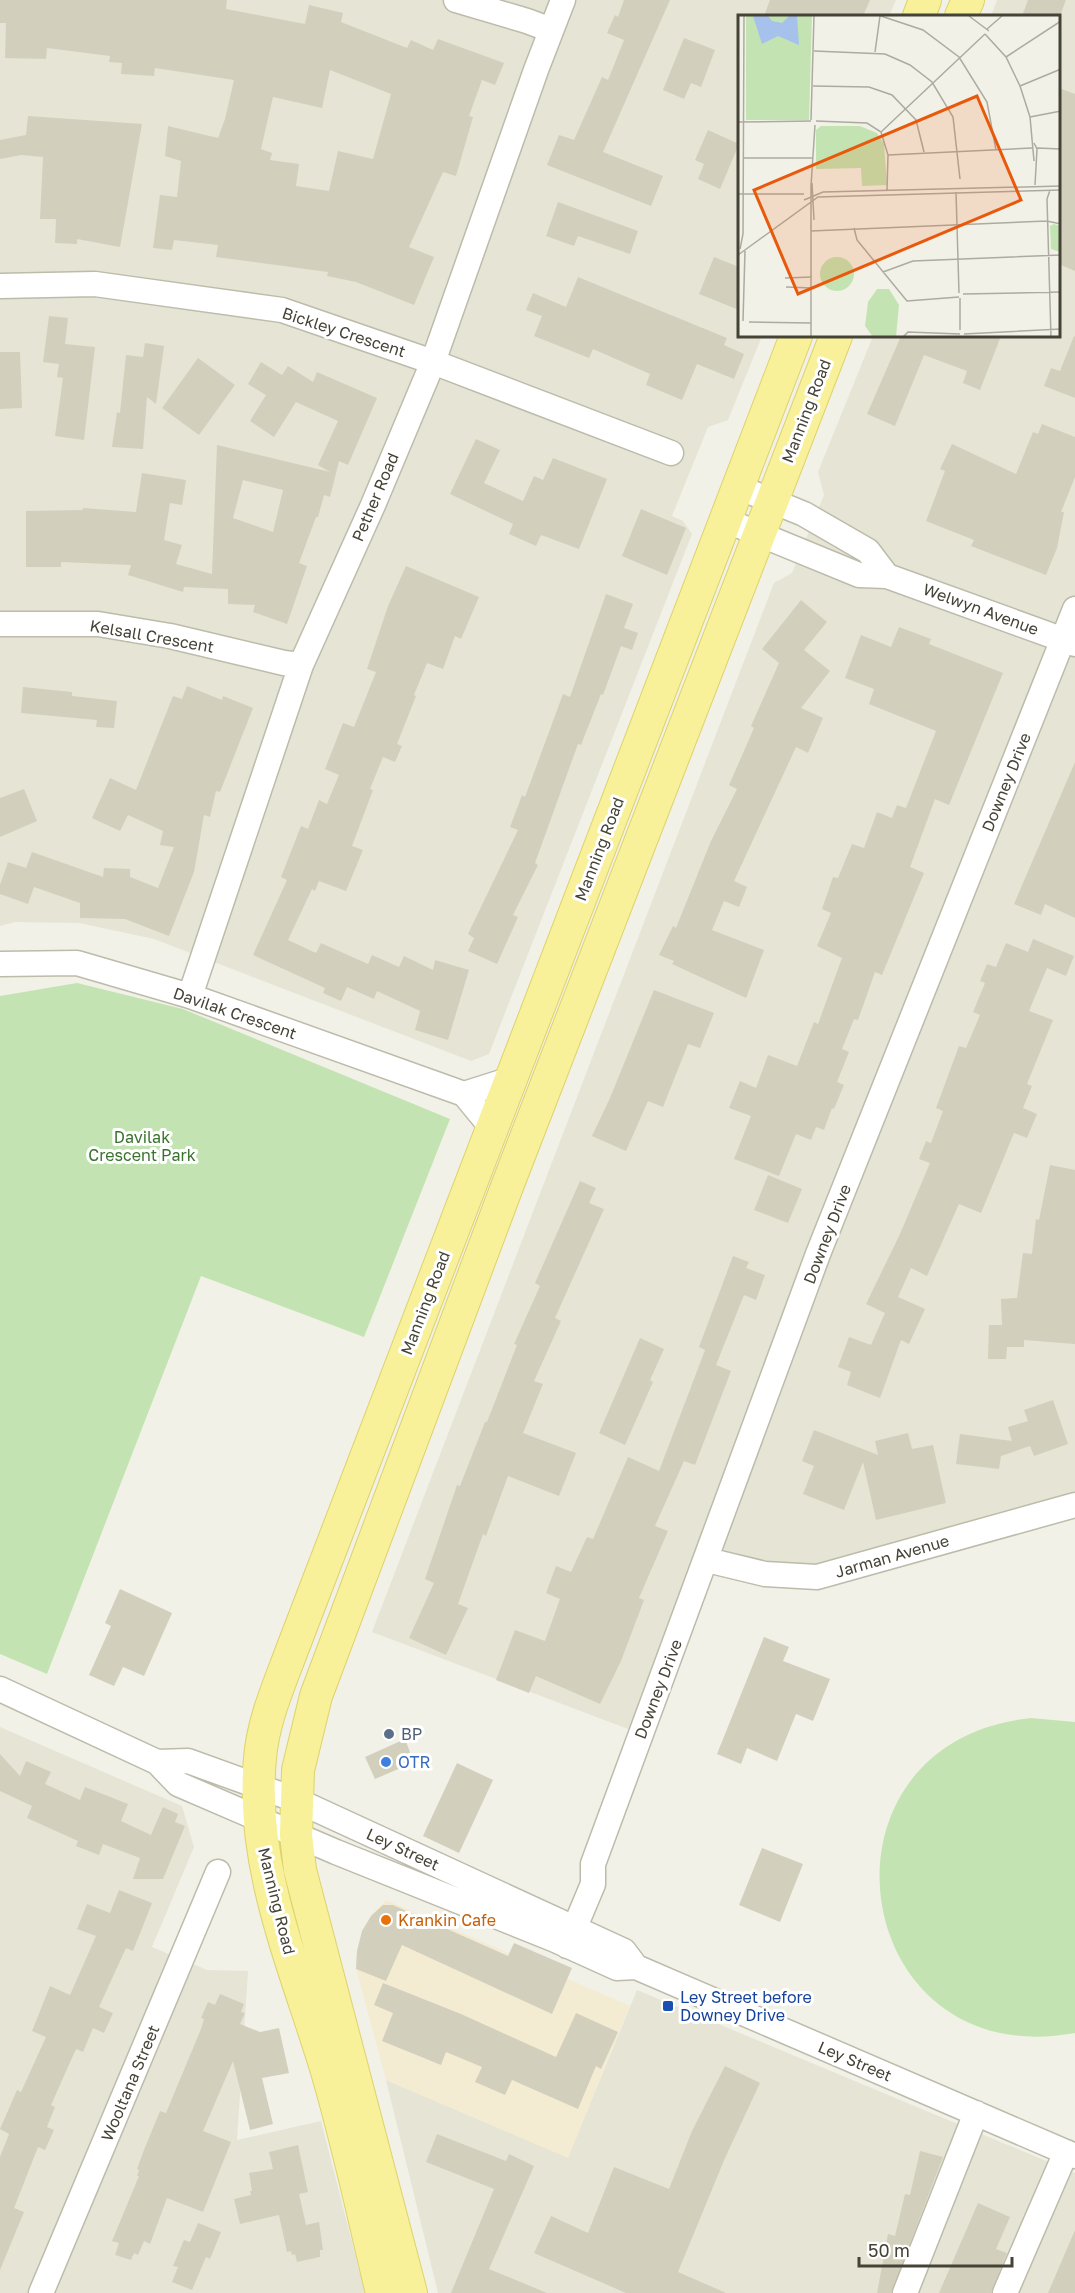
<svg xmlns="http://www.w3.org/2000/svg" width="1075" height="2293" font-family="'Golos Text',sans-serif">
<rect width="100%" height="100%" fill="#f2f1e7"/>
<path fill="#e6e4d5" d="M0 0H896L889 16H739V336H762L728 420 708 427 672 516 683 521 692 534 489 1054 471 1061 154 939 79 923 15 922 0 926Z
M997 0H1075V1500L820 1574 719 1553 649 1737 372 1632 774 583 792 573 824 495 818 472 873 336H1058V16H991Z
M0 1727 182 1806 194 1847 152 1947 207 1970 248 1971 237 2140 321 2121 365 2293H0Z
M637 1990 1075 2173V2293H438L386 2080 568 2157Z"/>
<path fill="#f3ecd3" d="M386 1900 630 2006 568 2158 386 2080 356 1969 357 1951 371 1916Z"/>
<path fill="#c3e4b2" d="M77 983 183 1009 450 1119 364 1337 201 1276 47 1674 0 1654V996Z
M1031 1718 1075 1722V2033C847 2075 801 1742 1031 1718Z"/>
<path fill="#d3cfbd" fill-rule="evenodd" d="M0 0H227L226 9 305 24 309 5 343 13 341 22 407 48 411 40 433 50 438 39 504 63 495 85 482 80 469 116 473 117 456 176 443 172 409 247 434 257 414 305 356 282 327 276 328 272 216 257 218 245 174 240 172 250 153 248 160 195 177 197 181 161 165 156 168 126 218 138 225 119 234 80 155 68 154 76 121 74 122 63 109 62 110 56 47 48 46 59 5 58 6 23H0ZM330 70 391 94 373 159 338 151 329 191 296 186 299 164 270 160 272 153 261 149 273 97 322 108Z
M624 0H670L603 152 663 176 651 206 547 165 559 135 574 140 602 77 608 80 624 40 607 33 615 15 618 17Z
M770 0H870L863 16H764Z
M1028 0H1066L1060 16H1022Z
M684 38 715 50 701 87 691 83 684 99 663 90Z
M1059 88 1075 94V271L1059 264Z
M28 116 142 124 120 247 77 239V244L55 243 56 219H40L43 157 21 155 0 159V140L26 135Z
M708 130 739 144 720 189 698 179 704 164 695 160Z
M558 202 638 231 630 254 578 236 574 246 546 236Z
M714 257 739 267V310L699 294Z
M578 277 727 338 724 345 744 354 734 379 697 364 682 400 646 385 650 374 593 349 589 358 534 336 542 316 526 310 533 293 566 307Z
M49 316 68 318 65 344 95 347 84 440 55 436 63 378 57 377 59 364 43 362Z
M901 336H1001L980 390 963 383 967 371 924 355 895 426 867 414Z
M1074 336 1075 337V398L1044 386 1051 368 1060 371Z
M145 343 164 346 156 404 147 397 143 449 112 447 117 412 120 413 126 355 143 357Z
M0 352H20L22 408 0 409Z
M198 358 235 385 199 435 162 408Z
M261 362 282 375 288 366 313 382 317 372 377 398 348 465 339 461 330 497 324 495 318 517H316L299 563 307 566 287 624 253 612 255 605 228 604V589L184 587 183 592 128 575 131 565 61 562V567H26V511L83 510V508L136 512 142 473 186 480 182 505 170 503 164 540 182 545 176 564 212 574 217 445 330 472 318 465 338 421 296 402 274 437 250 421 266 395 248 384ZM243 480 283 490 273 532 233 518Z
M1042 424 1075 437V477L1061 512H1064L1057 548 1046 575 971 546 974 540 926 521 945 471 940 469 952 444 1016 474 1033 432 1038 434Z
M476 439 500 450 484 483 523 501 534 476 543 480 553 458 607 479 579 549 541 535 536 546 509 534 513 524 450 494Z
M641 509 686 528 667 575 622 556Z
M406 566 479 597 461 639 455 636 443 669 427 663 414 695 416 696 397 744 402 746 395 762 383 757 370 789 373 790 352 846 363 850 346 891 319 881 315 891 312 889 288 940 316 953 321 943 368 964 372 955 399 967 404 956 433 970 435 960 469 970 448 1040 415 1030 420 1011 377 991 374 999 347 987 341 1001 323 993 325 988 253 955 287 880 281 877 301 826 308 829 319 800 327 804 339 775 325 769 343 723 354 727 376 672 367 669 388 606Z
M606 594 633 604 624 628 638 633 632 650 621 646 603 695 601 694 581 745 578 744 535 863 538 865 513 915 518 917 497 964 468 951 474 938 468 934 518 830 510 827 522 795 525 797 563 694 570 697Z
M801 600 827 622 804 650 830 671 801 708 823 718 808 753 796 747 734 881 747 887 739 907 724 901 712 930 764 950 746 998 672 964 674 961 659 955 673 926 676 928 711 841 737 789 729 785 754 728 751 726 779 663 762 649Z
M899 627 931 639 929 644 1003 673 949 805 935 799 910 867 924 873 882 975 875 972 858 1020 854 1019 842 1049 849 1052 837 1082 844 1085 834 1109 832 1108 824 1130 816 1127 811 1140 796 1134 779 1176 734 1159 751 1116 729 1108 740 1081 756 1088 768 1055 797 1066 814 1022 818 1024 842 958 817 946 831 913 822 909 833 877 838 878 852 844 864 848 877 812 892 818 897 805 906 808 936 731 869 704 874 689 845 678 861 635 891 647Z
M187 686 222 700 223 696 253 708 220 792 216 791 210 817 204 815 194 872 169 936 125 919 80 918V903L34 887 28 904 0 894V885L8 862 26 868 32 852 103 877 104 868 130 869V877L158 888 174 847 160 845 163 831 128 815 120 831 92 818 110 778 136 790 173 696 182 699Z
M23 687 72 692V696L117 701 114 728 96 727 97 720 21 713Z
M1075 762V918L1045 904 1041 915 1014 904Z
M24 789 37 821 0 837V798Z
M1033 939 1074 956 1066 976 1047 968 1029 1011 1053 1020 1027 1084 1032 1086 1023 1108 1037 1114 1027 1138 1014 1133 981 1213 959 1204 927 1276 911 1268 898 1297 925 1309 909 1344 901 1340 880 1398 847 1385 851 1372 838 1367 849 1337 871 1345 885 1313 866 1304 900 1234 930 1163 919 1159 926 1141 931 1143 943 1111 936 1108 959 1046 966 1048 980 1015 973 1012 985 983 980 981 987 964 996 967 1006 943 1028 952Z
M654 990 714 1013 700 1048 688 1044 663 1107 648 1101 626 1151 592 1136 610 1098Z
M1050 1165 1075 1170V1344L1024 1340V1347H1007L1006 1359H988L989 1325H1002L1001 1299 1017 1298 1023 1253 1032 1254 1036 1219 1039 1220Z
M768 1175 802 1189 788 1223 754 1210Z
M580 1181 596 1188 589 1203 604 1209 555 1318 561 1321 534 1381 543 1384 523 1433 576 1453 559 1496 508 1476 486 1536 483 1534 458 1604 468 1608 446 1655 409 1638 434 1583 425 1579 457 1485 460 1486 485 1422H487L517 1345 514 1344 540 1286 535 1283Z
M733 1256 749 1262 746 1268 765 1275 756 1300 744 1295 716 1365 731 1371 695 1465 684 1461 655 1526 668 1531 639 1598 644 1600 621 1661 600 1704 536 1676 529 1693 496 1680 515 1630 545 1641 560 1599 546 1593 556 1566 571 1572 587 1537 593 1539 628 1457 659 1471 705 1350 699 1347Z
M640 1338 664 1349 650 1380 653 1382 625 1445 599 1433Z
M1053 1400 1068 1444 1034 1456 1030 1446 1001 1456 999 1469 956 1464 960 1434 1012 1441 1008 1427 1028 1421 1024 1410Z
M814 1430 878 1455 875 1441 908 1433 912 1449 933 1445 946 1503 876 1520 863 1462 844 1510 803 1494 814 1466 802 1461Z
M120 1589 172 1613 144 1676 123 1667 114 1686 89 1675 111 1626 105 1623Z
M764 1637 789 1647 783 1661 830 1679 813 1721 796 1714 777 1761 747 1748 741 1764 717 1754Z
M405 1739 410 1752 403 1767 375 1779 365 1757Z
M0 1754 20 1776 26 1761 51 1772 45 1784 80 1800 85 1787 128 1804 121 1821 151 1835 163 1807 178 1814 175 1822 185 1826 163 1879H133L140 1858 103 1844 99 1855 76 1846 78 1841 27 1818 32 1806 0 1791Z
M457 1763 493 1780 459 1853 423 1836Z
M762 1848 803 1864 780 1922 739 1905Z
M119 1890 152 1903 133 1951 126 1948 99 2007 113 2013 104 2033 93 2028 83 2052 76 2049 51 2105 55 2107 47 2127 54 2130 45 2150 38 2147 14 2208 24 2212 0 2270V2157L9 2134 0 2129 17 2090 21 2092 46 2037 32 2031 50 1986 70 1995 96 1936 77 1929 87 1904 110 1913Z
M383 1905H393L508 1956 514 1943 572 1968 552 2014 402 1945 386 1981 356 1969 357 1951 362 1931 371 1916Z
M383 1983 461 2014 556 2057 576 2013 618 2032 601 2069 596 2066 578 2109 512 2080 505 2095 475 2082 482 2067 446 2052 441 2065 382 2041 393 2013 374 2005Z
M220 1994 244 2004 241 2012 245 2013 240 2024 260 2032 279 2028 289 2073 262 2078 273 2124 250 2130 233 2061 203 2131 231 2142 203 2212 167 2198 150 2244 144 2241 138 2255 134 2253 131 2260 115 2255 119 2243 112 2241 139 2176H137L139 2170 137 2169 144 2150 160 2111 166 2113 201 2029 204 2019 201 2018 208 2002 215 2005Z
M725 2066 760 2083 725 2158 678 2272 726 2293H626L534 2253 551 2216 588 2233 614 2167 669 2189 692 2131Z
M437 2134 506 2161 509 2154 534 2166 489 2269 547 2293H451L494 2189 426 2162Z
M298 2145 308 2192 299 2194 306 2225 319 2222 323 2250H320V2257L297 2262 295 2254 292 2255 291 2251 287 2252 279 2215 240 2224 234 2199 251 2195 250 2191H252L249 2173 273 2169 269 2152Z
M920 2151 943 2157 891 2293H877L888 2234 895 2236 905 2194 910 2195Z
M978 2203 1010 2217 996 2249 1007 2253 991 2293H939Z
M198 2223 221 2232 210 2259 206 2257 192 2290 172 2282 178 2267 173 2266 184 2240 190 2242Z
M1075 2230V2293H1048Z"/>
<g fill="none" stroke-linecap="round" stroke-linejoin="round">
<defs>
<path id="minor" d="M456 0 527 21 551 30
M0 286 95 284 282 310 433 362 671 453
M738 487 804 514 868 551 887 576
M725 520 859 575 887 576 1075 644
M0 624H98L170 636 284 663 301 665
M0 964 77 963 190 996 464 1094 492 1128
M190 996 301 665 373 505 433 362 536 70 563 0
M464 1094 511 1079
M707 1560 765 1574 817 1577 1075 1505
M0 1689 157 1762 178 1784 336 1852 553 1939 617 1968 636 1967 1075 2156
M157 1762 188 1761 296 1800 624 1951 636 1967
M567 1946 593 1884V1864L818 1254 1075 609
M41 2293 218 1872
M905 2293 976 2113
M1005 2293 1066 2152"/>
<path id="major" d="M919 16 925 0
M961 16 968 0
M382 2293C364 2218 348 2142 326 2068 295 1966 250 1867 260 1758 263 1721 279 1685 292 1650L796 336
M411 2293 300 1870 296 1835 298 1770 316 1696 508 1184 836 336"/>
</defs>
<use href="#minor" stroke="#bdbbaa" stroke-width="27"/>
<use href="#major" stroke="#ddd26b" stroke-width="34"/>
<use href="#minor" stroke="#fff" stroke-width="24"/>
<use href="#major" stroke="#f8f19a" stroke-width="32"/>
</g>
<circle fill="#5c6f8a" stroke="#fff" stroke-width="2" cx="389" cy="1734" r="6"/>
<circle fill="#3f7fe0" stroke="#fff" stroke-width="2" cx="386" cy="1762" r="6"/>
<circle fill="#e8710a" stroke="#fff" stroke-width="2" cx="386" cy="1920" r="6"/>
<rect fill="#1a4fb4" stroke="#fff" stroke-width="2" x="662" y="2000" width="12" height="12" rx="3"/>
<g text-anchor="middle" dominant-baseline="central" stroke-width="6" stroke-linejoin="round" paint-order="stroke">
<g font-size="16" fill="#454236" stroke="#fff">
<text transform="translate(344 332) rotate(18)">Bickley Crescent</text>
<text transform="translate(806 411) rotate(-69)">Manning Road</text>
<text transform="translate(375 497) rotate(-67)">Pether Road</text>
<text transform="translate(981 609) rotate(20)">Welwyn Avenue</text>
<text transform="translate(152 636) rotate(10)">Kelsall Crescent</text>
<text transform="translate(1006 782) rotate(-68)">Downey Drive</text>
<text transform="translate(599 849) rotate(-69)">Manning Road</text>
<text transform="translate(235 1013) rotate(19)">Davilak Crescent</text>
<text transform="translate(827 1234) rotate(-69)">Downey Drive</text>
<text transform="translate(425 1303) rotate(-69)">Manning Road</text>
<text transform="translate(892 1556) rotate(-16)">Jarman Avenue</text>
<text transform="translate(658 1689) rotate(-69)">Downey Drive</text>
<text transform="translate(403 1849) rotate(25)">Ley Street</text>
<text transform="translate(277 1901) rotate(76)">Manning Road</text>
<text transform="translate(855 2061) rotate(23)">Ley Street</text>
<text transform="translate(130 2083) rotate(-67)">Wooltana Street</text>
</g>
<g font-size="16" fill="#39732d" stroke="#fff">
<text x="142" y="1137">Davilak<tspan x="142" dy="18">Crescent Park</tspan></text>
</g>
<g font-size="16" fill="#4e5e75" stroke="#fff" text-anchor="start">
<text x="401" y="1734">BP</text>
</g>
<g font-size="16" fill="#366cbe" stroke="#fff" text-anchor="start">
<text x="398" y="1762">OTR</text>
</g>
<g font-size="16" fill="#c56008" stroke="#fff" text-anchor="start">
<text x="398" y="1920">Krankin Cafe</text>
</g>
<g font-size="16" fill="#164399" stroke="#fff" text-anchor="start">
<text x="680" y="1997">Ley Street before<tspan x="680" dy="18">Downey Drive</tspan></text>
</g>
</g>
<g transform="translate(738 15)">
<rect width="322" height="322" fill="#f2f1e7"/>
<path d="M8 1H74L71 105H8ZM83 111H122L139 118 146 129 149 170 124 171 123 153 78 154V115ZM316 209 322 211V237L313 234 312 211ZM82 259a17 17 0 1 1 34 0a17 17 0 1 1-34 0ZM139 274H151L161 290 158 322H135L127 311 130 287Z" fill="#c3e4b2"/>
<path d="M15 1H30L34 6 44 8 51 1H59L61 30 40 21 24 29Z" fill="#a6c1ec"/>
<path fill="none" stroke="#adaba0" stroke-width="1.5" d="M143 1 185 15 221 42 249 87 258 135M231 1 251 16M249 14 264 1M247 19 268 42 282 71 292 102 296 146M76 36 147 39 172 50 194 67 215 102 222 164M137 37 142 1M268 42 323 6M75 71 131 72 154 80 178 105 186 137M282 71 323 54M292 102 323 96M73 105 76 1M78 106 129 108 143 117 150 140 149 175M0 107 73 106M143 117 247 19M296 128 299 134 297 170M299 133 323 134M150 140 294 133M6 143H75M74 168 76 205M312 175 309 184 313 322M218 177 221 278M0 179H66M66 185 85 177 323 171M116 213 119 225 169 286 221 282M73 216 309 206 323 209M2 234 5 219 6 1M0 240 80 182 323 175M145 257 175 246 323 240M47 263 74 262M48 272 74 273M225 279 323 277M222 283V315M5 306 7 236M11 307 73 308M226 319 323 314M73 322V171L77 110M165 322 170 317 222 319"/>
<path fill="#e8590c" fill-opacity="0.15" stroke="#e8590c" stroke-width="3" d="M239 81 283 185 60 279 16 175Z"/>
<rect width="322" height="322" fill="none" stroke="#454236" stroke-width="3"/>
</g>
<path d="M859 2257v9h153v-9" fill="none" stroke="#454236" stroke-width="3"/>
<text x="868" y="2257" font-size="18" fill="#454236" stroke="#ffffff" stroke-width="4.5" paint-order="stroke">50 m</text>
</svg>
